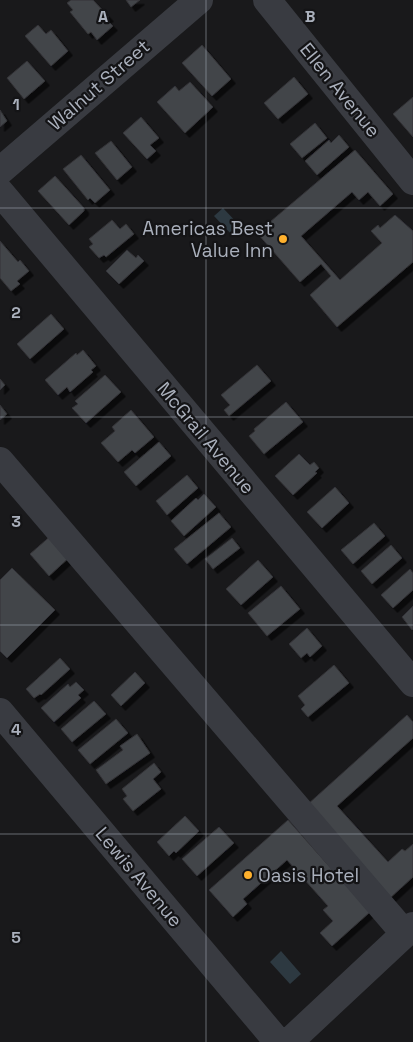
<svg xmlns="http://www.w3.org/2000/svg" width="413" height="1042" font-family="'Space Grotesk',sans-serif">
<defs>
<filter id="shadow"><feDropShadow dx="4.5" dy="4.5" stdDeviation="0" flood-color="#0009"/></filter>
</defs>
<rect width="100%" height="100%" fill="#19191b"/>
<path fill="#2d3941" d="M223 208 242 228 233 236 214 216Z
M281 951 301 974 290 984 270 962Z"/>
<path fill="#434448" stroke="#333337" filter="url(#shadow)" d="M71 0H93L109 17 106 19 113 26 97 40 91 32 88 34 70 12 73 10 67 3Z
M126 0H140L131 7Z
M38 25 46 34 51 30 68 51 51 66 25 36Z
M202 45 231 79 212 96 182 63Z
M27 61 45 81 24 99 7 78Z
M294 77 308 94 278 119 264 103Z
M190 82 213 107 185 133 157 102 175 86 179 91Z
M413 97V137L393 114Z
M0 110 7 121 0 127Z
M141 117 159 138 150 145 156 151 147 159 123 133Z
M315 123 327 138 302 158 290 144Z
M339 135 349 147 317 175 305 161 329 140 331 143Z
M111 141 132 167 117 180 95 153Z
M355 150 393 194 380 206 368 192 359 200 352 192 301 236 340 280 382 243 371 231 378 225 380 228 395 215 413 231V262L337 327 310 295 331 276 321 264 300 282 257 233Z
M81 155 110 190 95 203 90 198 88 200 63 169Z
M55 176 84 208V211L69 225 38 191Z
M112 220 120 229 126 224 134 234 106 257 104 255 99 258 89 247 93 244 89 239Z
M0 241 18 262 20 260 29 271 17 281 20 284 11 291 0 278Z
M127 250 136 258 138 255 144 261 119 284 106 271Z
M51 314 64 329 30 359 17 344Z
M83 350 96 366 91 370 93 372 70 392 67 387 58 395 45 380 76 353 77 355Z
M257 365 271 381 229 416 224 410 230 405 221 395Z
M105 375 121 392 86 423 72 408 78 404 75 401Z
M0 379 5 385 0 390Z
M286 402 303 422 264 454 249 436 255 431 254 429Z
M0 405 7 414 0 420Z
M131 410 154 437 135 453 132 450 118 462 101 443 115 431 112 427Z
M159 442 171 456 136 486 124 472Z
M299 454 310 465 314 462 319 468 315 472 317 473 293 495 275 476Z
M187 475 198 488 167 515 156 501Z
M335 487 349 503 322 528 307 512Z
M204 494 216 507 184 536 171 521 196 498 198 500Z
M219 513 231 527 187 564 174 549Z
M374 523 385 536 353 564 341 550Z
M54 533 73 554 49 576 30 554Z
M232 538 240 548 213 569 205 559Z
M391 545 402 558 372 584 361 571Z
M258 560 273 577 241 605 226 589Z
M12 568 55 610 7 658 0 651V580Z
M410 569 413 573V590L393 608 381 595Z
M281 586 300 609 267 636 248 613Z
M413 606V629L412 630 402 617Z
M307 628 322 646 310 657 307 653 301 658 289 644Z
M60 658 70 669 41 695 40 694 34 698 26 689Z
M334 665 349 683 308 717 301 709 305 705 298 696Z
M135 672 145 683 121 706 111 695Z
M76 682 84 690 78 695 81 698 54 722 41 708 68 684 70 687Z
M94 701 106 714 72 742 61 729Z
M407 715 413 722V738L337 806 388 862 402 849 405 851 413 844V877L390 898 307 805Z
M116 719 128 733 90 764 78 750Z
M137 734 150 753 106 784 96 770 123 750 120 746Z
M154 763 161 772 153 779 161 789 133 811 123 799 127 796 122 789Z
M185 816 199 831 176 853 174 851 169 856 157 842Z
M288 820 370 912 332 946 320 933 333 921 323 910 328 906 287 860 243 899 247 904 233 917 209 890Z
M219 827 234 843 197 876 182 859Z"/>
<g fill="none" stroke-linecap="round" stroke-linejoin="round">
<path stroke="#393b41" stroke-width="28" d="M267 0 413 181
M0 171 199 0
M0 192 413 683
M0 461 405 934
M0 712 278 1042
M289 1042 413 926"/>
</g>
<path fill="none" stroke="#aab0bc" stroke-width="1" stroke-opacity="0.55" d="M206 0V1042M0 208H413M0 417H413M0 625H413M0 834H413"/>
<g fill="#ffb12d" stroke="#141416" stroke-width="2">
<circle cx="283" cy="239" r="5"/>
<circle cx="248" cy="875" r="5"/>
</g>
<g text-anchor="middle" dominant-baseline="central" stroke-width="4.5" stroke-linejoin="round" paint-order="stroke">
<g font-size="19" fill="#aab0bc" stroke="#141416">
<text transform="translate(99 85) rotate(-41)">Walnut Street</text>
<text transform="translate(340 90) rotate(51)">Ellen Avenue</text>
<text transform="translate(206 438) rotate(50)">McGrail Avenue</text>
<text transform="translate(139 877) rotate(50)">Lewis Avenue</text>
</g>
<g font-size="19" fill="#aab0bc" stroke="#141416" text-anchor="end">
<text x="273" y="228">Americas Best<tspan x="273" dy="22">Value Inn</tspan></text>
<text x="258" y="875" text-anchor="start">Oasis Hotel</text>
</g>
</g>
<g font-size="16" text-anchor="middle" font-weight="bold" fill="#aab0bc" stroke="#141416" stroke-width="4.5" stroke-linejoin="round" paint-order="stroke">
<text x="103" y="22">A</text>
<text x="310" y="22">B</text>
<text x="16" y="110">1</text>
<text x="16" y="318">2</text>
<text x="16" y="527">3</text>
<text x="16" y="735">4</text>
<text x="16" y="943">5</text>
</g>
</svg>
